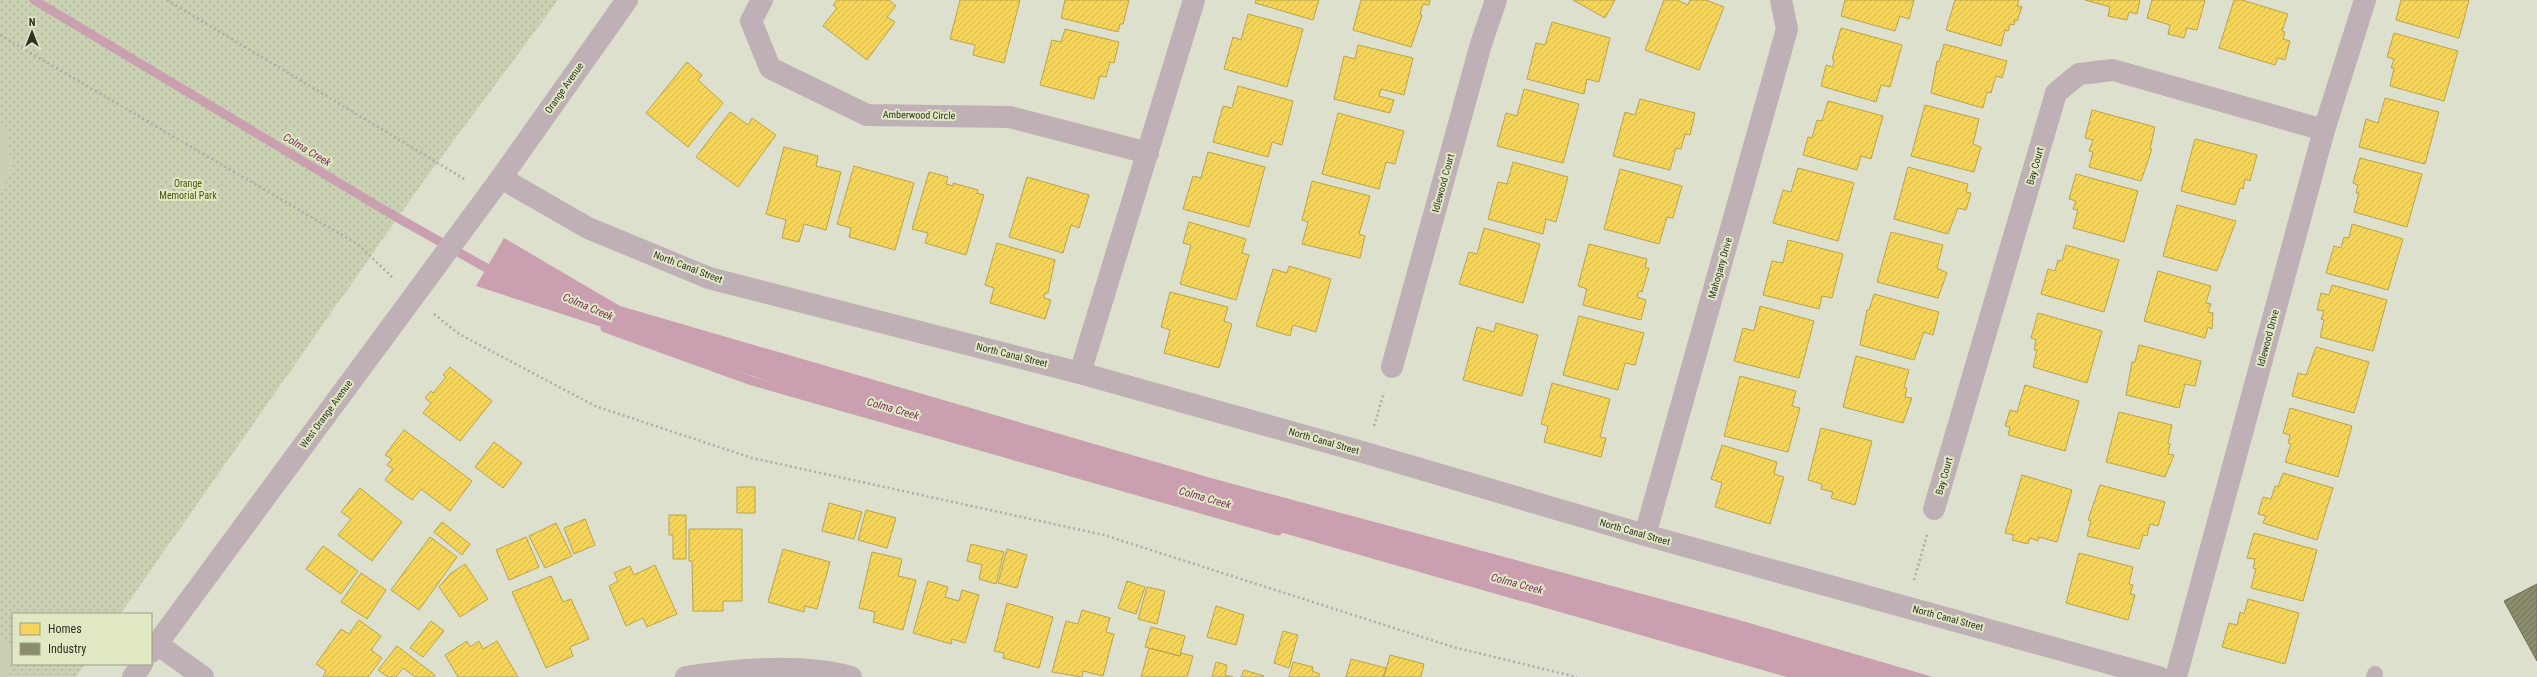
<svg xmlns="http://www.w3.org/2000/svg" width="2537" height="677" font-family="'Roboto Condensed',sans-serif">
<defs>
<pattern id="park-dots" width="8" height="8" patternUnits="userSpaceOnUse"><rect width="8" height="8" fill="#cad1b2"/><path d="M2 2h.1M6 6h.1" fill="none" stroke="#aeb499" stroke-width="1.8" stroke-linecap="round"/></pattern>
<pattern id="homes-hatch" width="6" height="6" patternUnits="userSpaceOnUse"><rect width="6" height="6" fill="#f6d55c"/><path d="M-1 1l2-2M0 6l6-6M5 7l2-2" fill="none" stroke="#d3b750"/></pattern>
<pattern id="industry-hatch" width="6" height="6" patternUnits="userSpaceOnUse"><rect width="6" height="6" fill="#8c8c6e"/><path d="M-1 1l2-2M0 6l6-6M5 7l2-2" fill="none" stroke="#73735a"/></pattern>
</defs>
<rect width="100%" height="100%" fill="#dce0cc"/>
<path fill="url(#park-dots)" d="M0 0H558L420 186 120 614H13V664H85L76 677H0Z"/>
<path fill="#cad1b2" d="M0 122 6 126 12 167 0 196Z
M0 637 13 650V661L2 677H0Z"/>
<path fill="#caa0b1" d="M504 238 620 306 1211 478 1739 620 1933 677H1787L891 421 476 286Z"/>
<path fill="url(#homes-hatch)" stroke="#baa44b" d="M837 0H889L896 6 887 17 895 22 867 60 823 26 837 8 833 5Z
M960 0H1020L1004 63 973 55 975 45 950 39Z
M1065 0H1129L1123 24H1120L1118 32 1061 18Z
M1256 0H1319L1313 20 1255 3Z
M1361 0H1430L1429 5 1423 4 1420 14 1422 15 1411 47 1353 30Z
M1573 0H1615L1605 18Z
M1664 0H1677L1688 5 1690 0H1706L1724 7 1699 70 1645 50Z
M1845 0H1914L1909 19 1900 16 1895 31 1841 16Z
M1955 0H2019L2017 6 2022 7 2017 21 2015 20 2014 25 2010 24 2008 31 2005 30 2001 46 1946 30Z
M2085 0H2140L2137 14 2129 12 2127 20 2108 16 2110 7Z
M2152 0H2205L2197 30 2187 28 2184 38 2168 34 2170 25 2147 18Z
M2234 0H2242L2288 14 2282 31 2285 32 2283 39 2290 41 2285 60 2278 58 2275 65 2219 48Z
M2401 0H2469L2459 38 2396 20Z
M1248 14 1303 29 1287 87 1224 69 1233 37 1241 40Z
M1552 22 1610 38 1599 82 1587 79 1584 94 1527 79 1536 43 1545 45Z
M1841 28 1902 45 1890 87 1881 85 1876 102 1821 86 1826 65 1833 67 1834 60 1832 59Z
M1065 29 1119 42 1114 63 1110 62 1106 77 1100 76 1094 99 1040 85 1052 40 1061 42Z
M2394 33 2458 51 2444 101 2390 86 2394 68H2391L2394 59 2387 57Z
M1944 44 2007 61 2002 78 1996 76 1991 93 1987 92 1983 108 1931 93 1937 61 1939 62Z
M1358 45 1413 58 1404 95 1381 89 1379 96 1394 100 1390 113 1334 99 1344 56 1355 59Z
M687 62 702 75 698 80 723 103 688 147 646 113Z
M1238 86 1293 101 1282 145 1272 142 1268 157 1213 142 1223 106 1232 108Z
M1524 89 1579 104 1563 163 1497 146 1506 113 1517 116Z
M2385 98 2439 112 2425 164 2359 147 2366 119 2378 123Z
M1640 99 1695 113 1690 135 1685 134 1681 149 1676 148 1670 170 1613 156 1625 112 1635 115Z
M1828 101 1883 116 1871 159 1861 156 1857 170 1803 155 1808 137 1812 138 1817 120 1822 121Z
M1925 105 1979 119 1973 144 1981 147 1974 172 1911 156Z
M2092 110 2155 127 2150 149H2152L2141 181 2089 167 2093 152 2089 151 2093 140 2085 138Z
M730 112 748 125 752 118 776 135 738 187 696 157Z
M1338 113 1404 131 1395 164 1386 162 1379 189 1322 174Z
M2195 139 2257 155 2250 181 2245 179 2243 189 2240 188 2235 205 2181 191Z
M784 147 818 156 816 166 841 172 826 230 804 224 799 242 782 238 786 220 766 214Z
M1208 152 1265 167 1249 227 1183 209 1193 176 1201 178Z
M2360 158 2422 174 2407 227 2354 212 2359 193H2356L2358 185 2353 183Z
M1513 162 1568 177 1556 222 1546 219 1543 234 1488 219 1498 182 1507 184Z
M854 166 914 183 895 250 849 237 851 228 837 224Z
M1908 167 1968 184 1966 192 1971 193 1966 210 1958 208 1948 234 1894 219Z
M1798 168 1854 183 1838 241 1773 223 1783 190 1791 192Z
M1620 169 1682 186 1673 218 1667 217 1659 244 1604 229Z
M929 172 948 177 946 184 953 186V183L978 190 977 193 984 195 966 255 925 243 928 233 912 229Z
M2076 174 2138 191 2124 242 2073 228 2078 210 2073 209 2076 201 2069 199Z
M1027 177 1089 195 1079 228 1071 225 1063 253 1009 237Z
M1312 181 1370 196 1359 234 1365 236 1360 258 1302 244 1308 222 1302 220Z
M2177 205 2236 221 2217 271 2163 256Z
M1189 222 1246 239 1242 253 1249 255 1236 300 1180 284 1191 245 1183 243Z
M2352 224 2403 239 2388 290 2326 273 2334 246 2341 248 2344 237 2349 238Z
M1484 228 1540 244 1523 303 1459 284 1469 252 1477 254Z
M1891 232 1943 245 1937 268 1947 273 1938 298 1877 282Z
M1788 240 1843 254 1832 298 1822 296 1819 309 1763 295 1772 261 1783 263Z
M997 243 1055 260 1048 293H1045L1044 298 1051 300 1045 319 990 303 994 288 985 285Z
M1589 244 1647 259 1645 268H1649L1642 292 1639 291 1637 297 1646 300 1641 320 1583 305 1587 289 1578 286Z
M2066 245 2119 260 2104 312 2041 294 2048 269 2055 271 2058 260 2062 261Z
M1289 266 1331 279 1316 332 1293 325 1290 336 1256 326 1273 269 1287 273Z
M2158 271 2211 286 2206 303 2211 304 2208 312 2213 313 2212 329 2208 327 2205 338 2144 321Z
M2332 285 2387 300 2373 351 2320 337 2324 320 2321 319 2324 311 2317 310 2321 293 2329 295Z
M1170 292 1228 307 1224 321 1232 324 1219 368 1164 353 1170 330 1161 327Z
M1874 294 1939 312 1933 335 1924 332 1914 360 1860 345 1867 310H1869Z
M1760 306 1814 321 1799 378 1734 361 1743 328 1754 331Z
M2038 313 2102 331 2087 383 2033 367 2037 350H2034L2036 340 2031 338Z
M1579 316 1644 333 1635 365 1625 363 1618 390 1563 375Z
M1496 323 1538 335 1522 396 1463 380 1477 327 1494 332Z
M2139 345 2201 361 2195 386 2185 384 2179 408 2126 395 2132 362H2135Z
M2316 347 2369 362 2354 413 2292 396 2298 373 2306 375Z
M1856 356 1909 370 1904 388H1907L1905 397 1912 398 1903 423 1843 407Z
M450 367 492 401 460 441 423 413 431 403 425 398 431 391 433 393 446 377 443 375Z
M1740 376 1796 391 1792 406 1800 408 1788 452 1724 436Z
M1552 383 1610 399 1600 437 1606 438 1601 457 1544 442 1548 426 1541 424Z
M2025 385 2079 401 2065 451 2008 435 2010 427 2005 426 2010 410 2017 412Z
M2290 408 2352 426 2338 477 2285 462 2291 444 2288 443 2290 435 2283 433Z
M2119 412 2172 425 2168 443 2170 444 2168 454 2174 455 2165 477 2106 462Z
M1821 428 1872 441 1855 505 1831 498 1833 492 1821 489 1822 484 1808 480Z
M404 430 472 481 450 511 421 489 412 500 385 480 393 469 387 465 392 459 385 455Z
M494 442 522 463 503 488 475 467Z
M1722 445 1777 462 1774 474 1784 477 1770 524 1715 507 1722 483 1711 479Z
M2283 473 2333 488 2317 540 2263 523 2266 516 2258 514 2263 497 2271 499 2275 486 2278 487Z
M2022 475 2072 490 2057 542 2039 537 2038 541 2030 538 2028 544 2012 540 2014 535 2005 533Z
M2100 485 2165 502 2158 526 2150 524 2147 536 2143 535 2139 549 2087 536 2091 521 2088 520Z
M737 487H755V513H737Z
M360 488 402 522 372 561 338 535 351 519 341 512Z
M829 503 862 512 854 539 822 531Z
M866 510 896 518 887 548 858 540Z
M669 515H686V559H673V535H669Z
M585 519 595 545 574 554 564 528Z
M442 522 470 544 462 555 434 532Z
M556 523 572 556 545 568 529 536Z
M689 529H742V601H723V611H693L692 561H689Z
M2254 533 2317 550 2303 601 2251 588 2256 569 2253 568 2255 559 2247 558Z
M430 537 457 557 419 610 391 590Z
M526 537 539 567 509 580 496 550Z
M971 544 1004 552 996 584 979 579 982 565 967 561Z
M323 546 358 571 341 594 306 569Z
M783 549 830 562 817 609 805 606 804 612 768 602Z
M1007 549 1027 555 1017 588 998 583Z
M872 552 902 559 898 576 916 580 903 630 873 622 875 612 859 608Z
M2079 553 2133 567 2129 584 2133 585 2130 594 2135 595 2128 620 2066 603Z
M465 564 488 599 460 617 439 587 450 574Z
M655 565 677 614 647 627 643 618 626 626 609 586 618 581 614 573 630 566 634 575Z
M361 573 386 590 367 619 341 602Z
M551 576 563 602 571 599 589 639 570 647 573 656 546 668 512 592Z
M928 581 948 587 945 597 959 601 962 590 979 595 965 643 952 639 951 644 913 633Z
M1127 581 1145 587 1136 614 1118 608Z
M1147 587 1165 591 1157 624 1138 619Z
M2248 599 2299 613 2285 664 2222 647 2229 623 2237 625 2240 612 2244 614Z
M1007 603 1053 617 1039 668 1003 658 1004 653 994 651Z
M1216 606 1244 615 1236 645 1207 637Z
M1082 610 1110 618 1106 632 1114 634 1103 676 1083 671 1082 677 1052 672 1066 621 1078 624Z
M359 620 381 636 371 650 382 658 368 677H323L326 671 316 664 341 629 349 634Z
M431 621 444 631 423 657 410 648Z
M1151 627 1185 636 1180 656 1145 647Z
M1283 631 1298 635 1289 668 1274 663Z
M467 641 470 647 479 641 483 649 497 641 518 677H458L445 655Z
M397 646 435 675 434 677H415L403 668 396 677H388L378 670Z
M1149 648 1180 656 1181 653 1193 656 1187 677H1141Z
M1390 655 1424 664 1421 677H1384Z
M1351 659 1386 668 1383 677H1346Z
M1216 662 1227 665 1225 675 1233 677H1212Z
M1293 662 1313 667 1312 671 1320 674 1319 677H1289Z
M1244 670 1264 676 1263 677H1241Z"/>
<path fill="url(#industry-hatch)" stroke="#707158" d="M2537 584V661L2504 601Z"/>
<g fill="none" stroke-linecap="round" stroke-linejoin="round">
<path stroke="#caa0b1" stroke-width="9" d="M34 0 391 214 497 274
M605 328 752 381 1278 531"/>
<path stroke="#b2aaa9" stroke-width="2.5" stroke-dasharray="2 3" stroke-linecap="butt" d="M167 0 466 180
M0 35 359 245 393 278
M434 314 459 334 595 406 752 458 1104 535 1453 647 1577 677
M1374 426 1384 392
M1914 580 1927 535"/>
<path stroke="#beb0b5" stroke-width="16" d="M2374 677 2375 674"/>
<path stroke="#beb0b5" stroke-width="22" d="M762 0 751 21 770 68 867 115 1010 117 1148 153
M501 178 588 228 709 278 1080 373 1366 453 1645 535 2159 677
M1392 367 1481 44 1496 0
M1080 373 1194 0
M1934 509 2056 93 2079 74 2113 70 2324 130
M1645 535 1787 29 1781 0
M157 644 203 677
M686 677C737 669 800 663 851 677
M2176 677 2324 130 2365 0"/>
<path stroke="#beb0b5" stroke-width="22" d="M151 652 501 178 627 0
M133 677 142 664"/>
</g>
<g text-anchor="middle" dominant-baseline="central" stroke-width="4" stroke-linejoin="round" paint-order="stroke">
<g font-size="10" fill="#2f3224" stroke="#e0e8c4">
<text transform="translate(564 88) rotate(-55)">Orange Avenue</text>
<text transform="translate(919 115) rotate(1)">Amberwood Circle</text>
<text transform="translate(2035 166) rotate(-74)">Bay Court</text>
<text transform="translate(1443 183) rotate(-75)">Idlewood Court</text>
<text transform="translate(688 267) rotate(21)">North Canal Street</text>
<text transform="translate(1720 268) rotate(-74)">Mahogany Drive</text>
<text transform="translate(2268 338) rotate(-75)">Idlewood Drive</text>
<text transform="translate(1012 355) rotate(14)">North Canal Street</text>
<text transform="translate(326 414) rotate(-54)">West Orange Avenue</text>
<text transform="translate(1324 441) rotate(16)">North Canal Street</text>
<text transform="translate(1944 476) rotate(-74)">Bay Court</text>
<text transform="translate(1635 532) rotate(16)">North Canal Street</text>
<text transform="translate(1948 618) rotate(15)">North Canal Street</text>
</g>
<g font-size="10" fill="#4c560a" stroke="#e0e8c4">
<text x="188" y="183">Orange<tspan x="188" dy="12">Memorial Park</tspan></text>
</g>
<g font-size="11" font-style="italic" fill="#7e3260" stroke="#e0e8c4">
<text transform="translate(307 150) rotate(31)">Colma Creek</text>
<text transform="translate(588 307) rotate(23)">Colma Creek</text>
<text transform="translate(893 409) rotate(16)">Colma Creek</text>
<text transform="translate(1205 498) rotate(16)">Colma Creek</text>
<text transform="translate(1517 584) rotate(15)">Colma Creek</text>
</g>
</g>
<rect x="12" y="613" width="140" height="52" fill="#e0e8c4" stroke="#999f84"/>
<rect x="20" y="623" width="20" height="12" fill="#f6d55c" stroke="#999f84"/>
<text x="48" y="633" font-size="12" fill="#2f3224">Homes</text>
<rect x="20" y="643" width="20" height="12" fill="#8c8c6e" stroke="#999f84"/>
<text x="48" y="653" font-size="12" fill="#2f3224">Industry</text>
<g transform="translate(32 32)" stroke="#e0e8c4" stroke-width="3" paint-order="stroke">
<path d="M0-3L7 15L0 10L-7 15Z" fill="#2f3224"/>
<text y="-6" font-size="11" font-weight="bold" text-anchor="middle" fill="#2f3224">N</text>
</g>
</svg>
